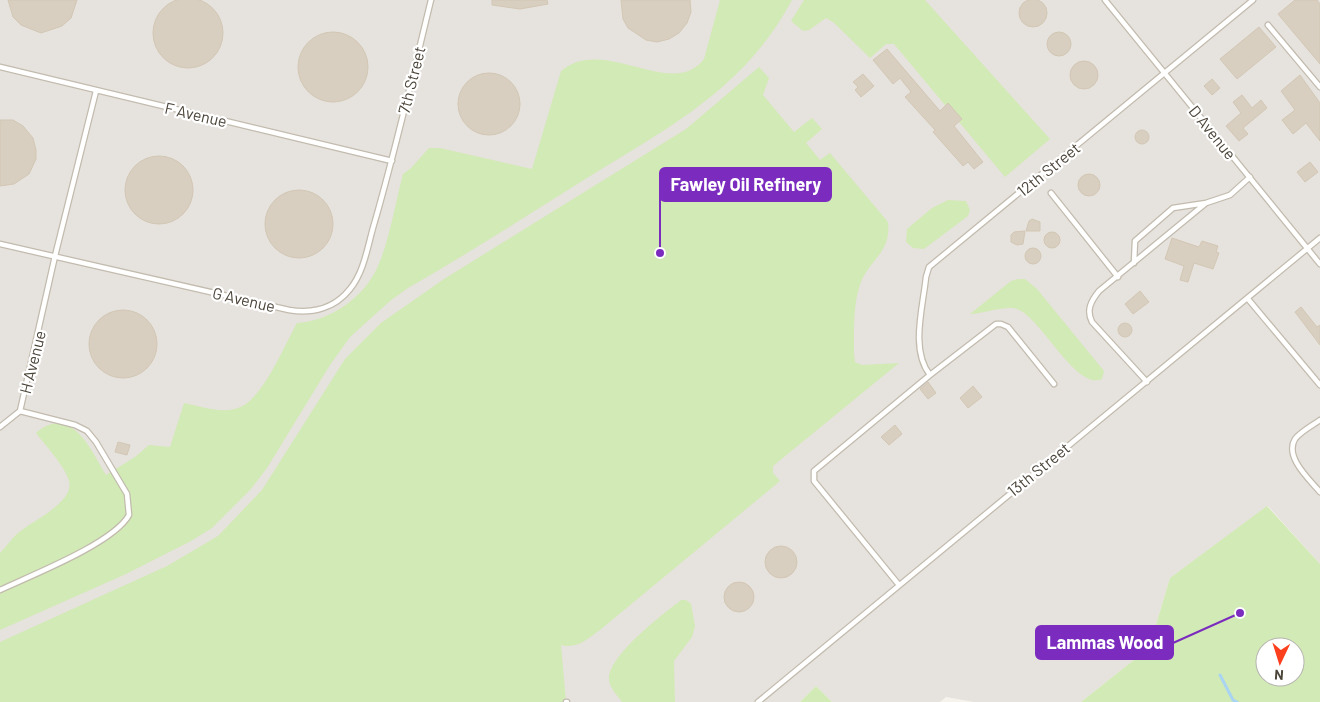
<svg xmlns="http://www.w3.org/2000/svg" width="1320" height="702" font-family="Barlow,sans-serif">
<rect width="100%" height="100%" fill="#f6f3ec"/>
<path fill="#e6e2dd" d="M0 0H1320V564L1268 506 1170 578 1149 648 1081 702H974L946 697 940 702H832L816 686 800 702H0Z"/>
<path fill="#d2eab5" fill-rule="evenodd" d="M720 0H792C743 92 663 130 579 183 523 218 466 255 408 288L390 301 350 337 330 365 267 468 251 489 212 528 191 541 126 574 0 630V553C6 547 11 539 18 533 32 521 75 502 69 481 65 466 45 445 36 433 71 403 91 450 106 475L135 457 149 445 170 447 184 403C200 406 221 414 238 408 262 401 285 344 297 323 330 321 364 298 378 266 390 238 395 204 403 174L411 168 429 148H440L532 169 561 71C603 34 673 101 704 59Z
M804 0H925L1050 139 1005 177 894 44H886L870 58 833 22 826 18 809 30 803 31 791 21Z
M759 67 769 78 763 95 794 132 812 118 822 129 806 143 820 160 830 153 888 222C892 254 866 261 859 288 853 308 854 333 854 354L855 362 862 365 899 363 773 466V473L780 481 600 630C587 639 578 649 561 645L566 702H0V642L167 566 218 536 262 490 345 359 381 323 444 279 686 129Z
M948 200 966 201 970 210 968 216 924 249 913 248 906 242 907 229 932 208Z
M1018 279H1025L1037 289 1104 371 1102 379C1077 391 1042 320 1019 310 1008 304 984 314 970 314L1011 281Z
M1267 506 1320 564V702H1081L1149 648 1170 578ZM1265 647H1295V677H1265Z
M681 600H686L691 604 695 626 692 637 674 661 675 702H622C617 695 609 687 609 679 608 656 663 614 681 600Z
M816 686 832 702H800Z"/>
<g fill="none" stroke-linecap="round" stroke-linejoin="round">
<path stroke="#a9d4f2" stroke-width="3" d="M1220 675 1233 700 1237 702"/>
</g>
<path fill="#d8cfc1" stroke="#d3c7b4" d="M153 33a35 35 0 1 1 70 0a35 35 0 1 1-70 0Z
M1019 13a14 14 0 1 1 28 0a14 14 0 1 1-28 0Z
M8 0H77L71 18 62 26 41 33 21 25 13 17Z
M492 0H547L548 4 520 9 492 5Z
M621 0H690L691 12 687 23 679 33 669 39 657 42 646 40 628 28 623 19Z
M1295 0H1317L1320 4V64L1278 14Z
M1259 27 1276 47 1237 79 1220 59Z
M1047 44a12 12 0 1 1 24 0a12 12 0 1 1-24 0Z
M298 67a35 35 0 1 1 70 0a35 35 0 1 1-70 0Z
M887 49 940 111 948 103 962 119 954 126 983 162 974 169 968 162 963 166 933 132 935 130 905 97 911 92 900 78 893 84 873 60Z
M1070 75a14 14 0 1 1 28 0a14 14 0 1 1-28 0Z
M458 104a31 31 0 1 1 62 0a31 31 0 1 1-62 0Z
M863 74 874 86 861 97 855 90 858 87 853 82Z
M1300 75 1320 103V141L1306 123 1293 134 1282 120 1295 110 1281 91Z
M1212 79 1220 88 1212 95 1204 86Z
M1242 95 1252 108 1261 100 1267 108 1243 128 1248 134 1239 141 1226 126 1241 113 1233 102Z
M0 120H13L23 126 33 138 36 150V159L29 174 14 184 0 186Z
M1135 137a7 7 0 1 1 14 0a7 7 0 1 1-14 0Z
M125 190a34 34 0 1 1 68 0a34 34 0 1 1-68 0Z
M1310 162 1318 172 1305 182 1297 172Z
M1078 185a11 11 0 1 1 22 0a11 11 0 1 1-22 0Z
M265 224a34 34 0 1 1 68 0a34 34 0 1 1-68 0Z
M1032 219 1040 222V231H1026L1029 221Z
M1025 231 1023 244 1017 245 1011 242V235L1014 232Z
M1044 240a8 8 0 1 1 16 0a8 8 0 1 1-16 0Z
M1172 238 1199 247 1202 241 1218 246 1216 252 1219 253 1213 269 1194 263 1188 282 1180 280 1184 266 1165 259Z
M1025 256a8 8 0 1 1 16 0a8 8 0 1 1-16 0Z
M1140 291 1149 302 1133 314 1125 304Z
M1301 307 1317 327 1320 325V345L1295 312Z
M89 344a34 34 0 1 1 68 0a34 34 0 1 1-68 0Z
M1118 330a7 7 0 1 1 14 0a7 7 0 1 1-14 0Z
M928 382 936 393 928 399 920 389Z
M973 386 982 397 968 408 960 398Z
M895 425 902 434 889 445 881 437Z
M118 442 130 445 127 455 115 452Z
M765 562a16 16 0 1 1 32 0a16 16 0 1 1-32 0Z
M724 597a15 15 0 1 1 30 0a15 15 0 1 1-30 0Z"/>
<g fill="none" stroke-linecap="round" stroke-linejoin="round">
<defs>
<path id="service" d="M1105 0 1320 264
M1268 25 1320 87
M0 67 392 161
M1051 193 1118 277
M0 244 289 310C313 314 335 308 350 289 365 271 368 243 375 221 396 148 413 74 431 0
M1134 263 1135 241 1173 208 1206 203
M1248 299 1320 385
M930 375C910 350 923 307 926 277L929 267 1253 0
M1147 382 1092 322C1086 310 1091 301 1099 291L1206 203 1230 195 1250 177
M20 411 55 256 96 91
M1320 420C1313 425 1300 432 1295 439 1284 457 1310 480 1320 492
M0 427 20 411
M899 585 814 481V471L930 375 996 324H1001L1008 327 1054 384
M0 590C32 575 114 543 129 515L127 494 96 442 87 431 75 425 20 411
M566 702H567
M758 702 1320 238"/>
</defs>
<use href="#service" stroke="#c2bbae" stroke-width="7"/>
<use href="#service" stroke="#fff" stroke-width="4.5"/>
</g>
<g text-anchor="middle" dominant-baseline="central" stroke-width="4.5" stroke-linejoin="round" paint-order="stroke">
<g font-size="16" fill="#4b4439" stroke="#fff">
<text transform="translate(411 80) rotate(-76)">7th Street</text>
<text transform="translate(196 114) rotate(13)">F Avenue</text>
<text transform="translate(1213 132) rotate(51)">D Avenue</text>
<text transform="translate(1048 169) rotate(-39)">12th Street</text>
<text transform="translate(244 299) rotate(13)">G Avenue</text>
<text transform="translate(32 362) rotate(-76)">H Avenue</text>
<text transform="translate(1038 469) rotate(-39)">13th Street</text>
</g>
</g>
<path fill="none" stroke="#7b2cbf" stroke-width="2" d="M660 253L660 185M1240 613L1173 643"/>
<g fill="#7b2cbf" stroke="#fff" stroke-width="2">
<circle cx="660" cy="253" r="5"/>
<circle cx="1240" cy="613" r="5"/>
</g>
<g fill="#7b2cbf" stroke="#7b2cbf" stroke-width="2">
<rect x="660" y="168" width="171" height="33" rx="5"/>
<rect x="1036" y="626" width="137" height="33" rx="5"/>
</g>
<g font-size="18" text-anchor="middle" font-weight="bold" fill="#fff">
<text x="746" y="191">Fawley Oil Refinery</text>
<text x="1105" y="649">Lammas Wood</text>
</g>
<g transform="translate(1280 662) rotate(184)"><circle r="24" fill="#ffffff" stroke="#b7b4b0"/>
<path d="M0-4L9 19L0 12L-9 19Z" fill="#fc3f1d"/>
<text y="-8" font-size="14" font-weight="bold" text-anchor="middle" fill="#4b4439">N</text>
</g>
</svg>
